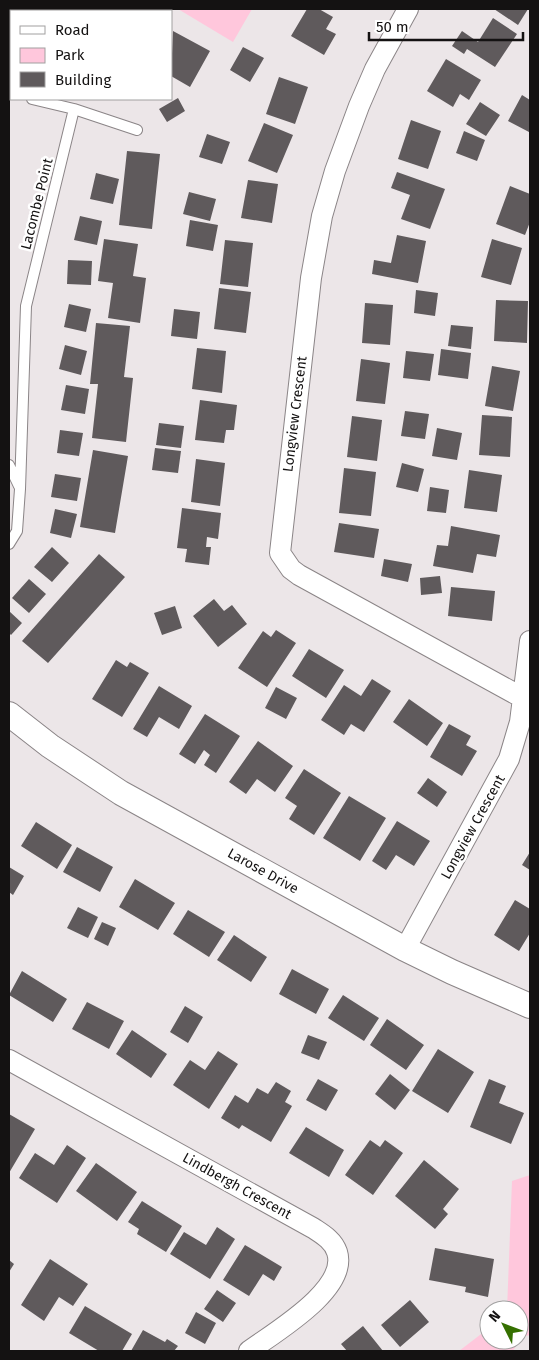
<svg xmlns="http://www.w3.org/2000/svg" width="539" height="1360" font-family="'Fira Sans',sans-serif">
<rect width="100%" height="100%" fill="#ece6e8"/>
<path fill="#ffc7dc" d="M178 9H252L233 42Z
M530 1175V1335L521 1337 513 1351H459L489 1328V1340H519V1310H507L512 1181Z"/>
<path fill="#5f5a5c" d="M9 9H79V11H11V27H9Z
M307 9H319L333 17 326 29 336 34 324 55 291 36Z
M494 9H528L518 25Z
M493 18 517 34 495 67 467 49 464 54 452 46 462 31 478 42Z
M173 31 210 51 190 87 171 76Z
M243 47 264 58 250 82 230 70Z
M446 59 481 80 469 100 460 94 453 107 427 91Z
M279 77 308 87 295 124 266 114Z
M522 95 530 100 529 132 508 121Z
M178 98 185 111 167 122 159 109Z
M480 102 500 115 486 136 466 124Z
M411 120 441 131 428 169 398 159Z
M264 123 293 135 277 173 248 161Z
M464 131 485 140 477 161 456 153Z
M207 134 230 142 222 164 199 157Z
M127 151 160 154 152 229 119 225Z
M397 172 445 189 430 229 401 219 410 195 391 188Z
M96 173 119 179 113 204 90 199Z
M248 180 278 184 272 223 241 218Z
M510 186 530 194V222L525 235 496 224Z
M189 192 216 199 210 221 183 214Z
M80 216 102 221 97 245 74 240Z
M190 220 218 225 213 251 186 246Z
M397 235 426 241 418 283 372 274 374 260 391 263Z
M104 239 138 244 133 276 146 278 140 323 108 318 113 283 98 281Z
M492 239 522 248 511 285 481 277Z
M225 240 253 243 248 287 220 284Z
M68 260 92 261 91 285 67 284Z
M219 288 251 292 246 333 214 329Z
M416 290 438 293 435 316 414 313Z
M496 300 528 301 527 343 494 341Z
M365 303 393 305 390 345 362 343Z
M69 304 91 309 86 332 64 327Z
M174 309 200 312 197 339 171 336Z
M96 323 130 326 124 377 133 378 126 442 92 438 98 384H90Z
M451 325 473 327 471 349 448 346Z
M65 345 87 351 81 375 59 369Z
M197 348 226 351 222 393 192 389Z
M441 349 471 353 468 379 438 375Z
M406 351 434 354 430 381 403 378Z
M361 359 390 363 385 404 356 401Z
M492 366 520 371 513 411 485 406Z
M66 385 89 389 85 414 61 410Z
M200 400 237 405 234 430H226L224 443 195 440Z
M405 411 429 414 425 439 401 436Z
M482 415 512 417 510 457 479 455Z
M352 416 382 420 377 461 347 457Z
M159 423 184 426 181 448 156 445Z
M437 428 462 433 457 460 432 456Z
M60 430 83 433 79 456 57 453Z
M155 448 181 451 178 473 152 470Z
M93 450 128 456 115 533 80 527Z
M196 459 225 463 220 506 191 502Z
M402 463 424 469 418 492 396 487Z
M344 468 376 472 371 516 339 513Z
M469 470 502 475 497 512 464 508Z
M55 474 81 478 77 501 51 497Z
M430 487 449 490 446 513 427 511Z
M182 508 221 513 218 539 207 537 206 547H211L209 565 185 562 187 549 177 548Z
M55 509 77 514 71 538 50 533Z
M339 523 379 529 374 558 334 552Z
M451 526 500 535 496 557 477 554 473 573 433 566 437 545 448 546Z
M52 547 69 563 52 582 34 567Z
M99 554 125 577 48 663 22 641Z
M384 559 412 564 408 582 381 576Z
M440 576 442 593 421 595 420 578Z
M29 579 46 594 29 613 12 598Z
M451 587 495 591 492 621 448 616Z
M214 599 224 611 232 605 247 624 218 647 193 616Z
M175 606 182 628 162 635 154 613Z
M9 611 22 623 11 635 9 633Z
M276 630 296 643 267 687 238 668 263 631 271 637Z
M309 649 344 670 326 698 292 676Z
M116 660 127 667 130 662 149 673 122 717 92 699Z
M372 679 391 691 364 732 351 724 344 735 321 720 344 685 361 696Z
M159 686 192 706 179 729 159 717 147 737 133 729Z
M276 687 297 698 286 719 265 708Z
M409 699 443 723 427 746 393 722Z
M205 714 240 736 216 773 204 765 210 755 204 750 195 764 179 754Z
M449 724 471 736 466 745 477 751 462 776 430 757Z
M258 741 293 766 275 792 257 779 246 794 229 782Z
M304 769 341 793 314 835 289 819 297 806 285 798Z
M428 778 447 792 437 807 417 793Z
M349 796 386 818 360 861 323 838Z
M397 821 430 841 414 866 396 855 386 870 372 861Z
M36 822 72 845 57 869 21 846Z
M77 847 113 867 100 892 63 872Z
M530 852V870L522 865Z
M9 867 24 876 13 895 9 892Z
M135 879 175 903 158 930 119 907Z
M515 900 530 909V933L519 951 494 935Z
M78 907 98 917 88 938 67 928Z
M188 910 225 932 209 957 173 934Z
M102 922 116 928 108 946 94 939Z
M234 935 267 957 251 982 217 960Z
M292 969 329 989 316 1014 279 994Z
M22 971 67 999 53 1022 9 995Z
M343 995 379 1018 364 1041 328 1018Z
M87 1002 124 1021 109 1049 72 1029Z
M185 1006 203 1017 188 1043 170 1032Z
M387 1019 424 1045 406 1070 370 1045Z
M132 1030 167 1054 151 1078 116 1054Z
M308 1035 327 1042 319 1060 301 1053Z
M438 1049 474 1072 448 1113 412 1091Z
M218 1051 238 1064 209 1109 173 1085 190 1060 205 1070Z
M390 1074 410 1090 395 1110 375 1094Z
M318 1079 338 1090 326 1111 306 1100Z
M489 1079 506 1086 499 1103 524 1113 511 1144 470 1127Z
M276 1082 291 1091 285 1102 292 1106 271 1142 242 1125 239 1129 221 1118 235 1095 248 1103 257 1088 268 1094Z
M9 1114 35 1129 9 1173Z
M306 1127 344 1150 329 1177 289 1153Z
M370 1140 380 1147 385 1140 403 1153 373 1195 345 1175Z
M67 1145 86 1158 57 1203 19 1178 35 1153 54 1165Z
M424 1160 459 1189 443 1209 448 1214 435 1229 395 1196Z
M96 1163 137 1192 117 1221 76 1191Z
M142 1201 182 1226 166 1252 137 1234 139 1229 128 1222Z
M217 1227 235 1239 210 1279 170 1254 184 1232 206 1245Z
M245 1245 282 1267 274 1281 263 1274 249 1296 223 1280Z
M435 1248 494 1259 488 1297 465 1292 466 1287 429 1280Z
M50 1259 88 1284 73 1306 59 1297 44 1321 21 1305Z
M9 1260 14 1264 9 1272Z
M217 1290 236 1303 223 1322 204 1309Z
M410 1300 429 1322 400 1347 381 1325Z
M85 1306 132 1334 122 1351H99L69 1333Z
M196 1312 216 1323 205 1344 185 1333Z
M363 1326 383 1351H347L341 1344Z
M143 1330 165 1342 167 1339 178 1346 174 1351H131Z"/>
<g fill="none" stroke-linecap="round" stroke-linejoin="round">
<defs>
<path id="service" d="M9 93 11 94
M32 99 74 109 137 130
M9 465 19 486
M9 544 17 531 20 489 26 306 74 109"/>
<path id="minor" d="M408 9 375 69 359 106 335 171 322 216 311 278 280 553 291 569 299 575 523 698
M405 949 509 759 520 722 530 641
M9 1060 313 1228C322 1234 333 1240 337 1252 349 1289 275 1332 249 1351"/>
<path id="tertiary" d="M9 714 50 746 121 793 405 949 452 972 530 1006"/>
</defs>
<use href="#service" stroke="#8b8587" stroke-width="12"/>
<use href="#minor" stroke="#8b8587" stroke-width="22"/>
<use href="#tertiary" stroke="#8b8587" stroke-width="26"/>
<use href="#service" stroke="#fff" stroke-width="10"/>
<use href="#minor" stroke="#fff" stroke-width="20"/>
<use href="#tertiary" stroke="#fff" stroke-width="24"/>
</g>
<g text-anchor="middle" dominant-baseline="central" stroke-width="5" stroke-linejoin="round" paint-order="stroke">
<g font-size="14" fill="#141212" stroke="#fff">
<text transform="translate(37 204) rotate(-76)">Lacombe Point</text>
<text transform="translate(295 414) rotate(-83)">Longview Crescent</text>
<text transform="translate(473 827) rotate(-61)">Longview Crescent</text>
<text transform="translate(263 871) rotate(29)">Larose Drive</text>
<text transform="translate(237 1186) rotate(29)">Lindbergh Crescent</text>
</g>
</g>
<rect width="539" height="1360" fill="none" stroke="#141212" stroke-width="20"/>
<rect x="10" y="10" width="162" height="90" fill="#ffffff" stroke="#a1a0a0"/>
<rect x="20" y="26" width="25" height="8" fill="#ffffff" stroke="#a1a0a0"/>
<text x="55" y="35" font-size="15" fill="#141212">Road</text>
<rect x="20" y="48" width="25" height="15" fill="#ffc7dc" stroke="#a1a0a0"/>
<text x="55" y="60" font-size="15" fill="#141212">Park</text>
<rect x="20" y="72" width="25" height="15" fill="#5f5a5c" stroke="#a1a0a0"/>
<text x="55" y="85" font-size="15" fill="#141212">Building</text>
<g transform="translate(504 1325) rotate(312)"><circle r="24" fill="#ffffff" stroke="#a1a0a0"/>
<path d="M0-4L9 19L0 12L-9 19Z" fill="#357000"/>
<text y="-8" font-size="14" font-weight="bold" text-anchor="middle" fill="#141212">N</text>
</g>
<path d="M369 32v8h154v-8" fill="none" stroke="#141212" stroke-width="2.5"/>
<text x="376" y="32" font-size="15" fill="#141212" stroke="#ffffff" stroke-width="4" paint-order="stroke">50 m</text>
</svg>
